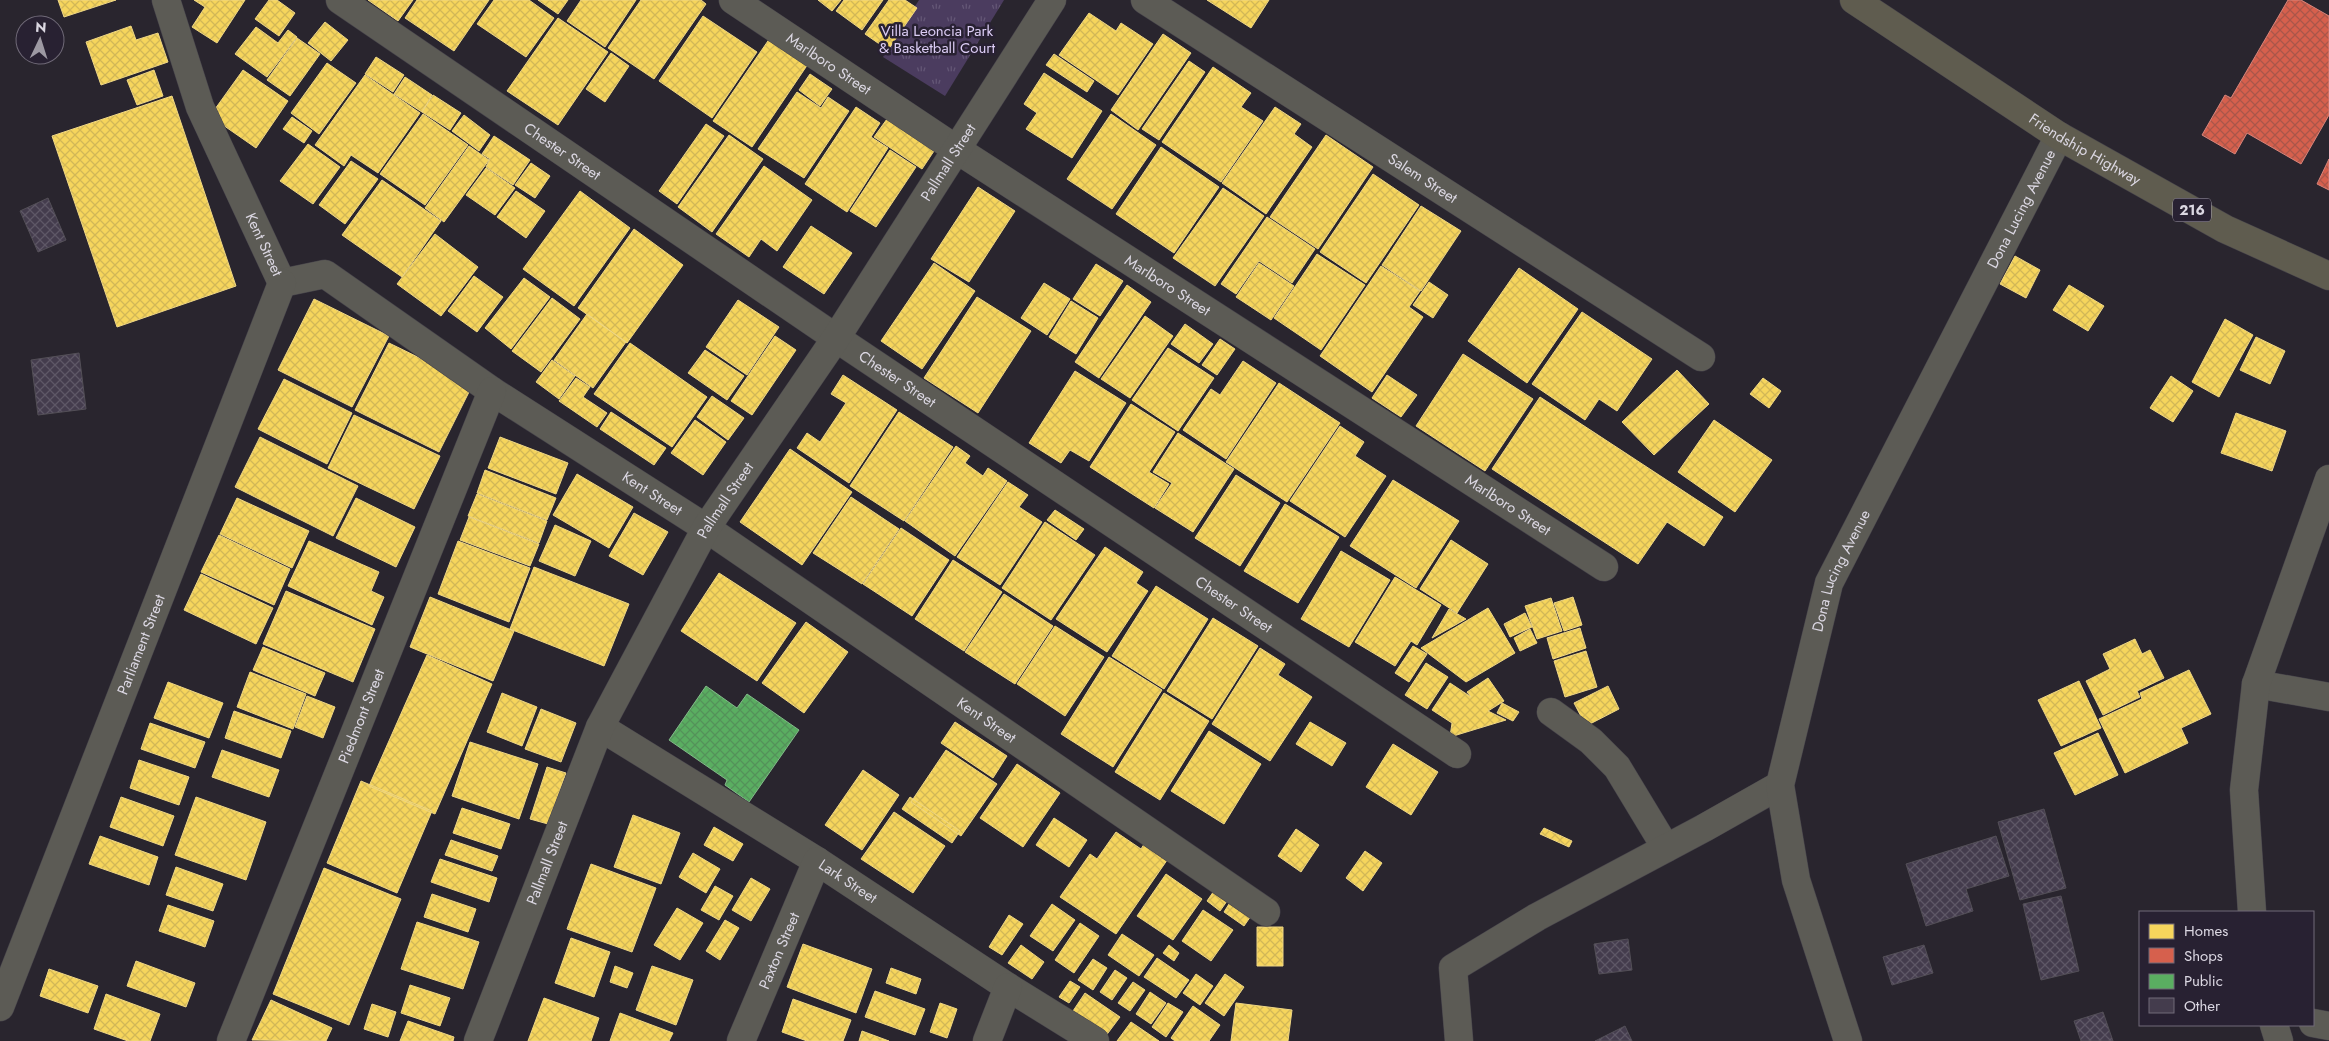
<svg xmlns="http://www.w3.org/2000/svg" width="2329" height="1041" font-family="Jost,sans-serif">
<defs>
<pattern id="park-tufts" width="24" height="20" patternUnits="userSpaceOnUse" patternTransform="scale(1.25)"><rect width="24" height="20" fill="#4b3c5f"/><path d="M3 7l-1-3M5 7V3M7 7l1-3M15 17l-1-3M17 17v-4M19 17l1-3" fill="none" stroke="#645776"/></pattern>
<pattern id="homes-cross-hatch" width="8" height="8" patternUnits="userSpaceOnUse" patternTransform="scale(1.25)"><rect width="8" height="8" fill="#f6d55c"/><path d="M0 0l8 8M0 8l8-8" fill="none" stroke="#d2b757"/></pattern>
<pattern id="shops-cross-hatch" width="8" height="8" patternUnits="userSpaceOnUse" patternTransform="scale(1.25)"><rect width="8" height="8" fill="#d6604d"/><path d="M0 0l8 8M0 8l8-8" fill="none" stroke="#aa564a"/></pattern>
<pattern id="public-cross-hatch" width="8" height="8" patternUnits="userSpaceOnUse" patternTransform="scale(1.25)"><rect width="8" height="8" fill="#5aae61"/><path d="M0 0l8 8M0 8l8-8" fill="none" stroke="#54925a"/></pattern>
<pattern id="building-cross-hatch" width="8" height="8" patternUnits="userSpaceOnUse" patternTransform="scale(1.25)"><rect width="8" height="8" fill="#443c4d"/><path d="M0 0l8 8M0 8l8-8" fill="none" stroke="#5e5766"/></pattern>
</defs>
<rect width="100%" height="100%" fill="#29252e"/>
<path fill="url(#park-tufts)" d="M919 0H1004L945 96 883 57Z"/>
<path fill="url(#homes-cross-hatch)" stroke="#eed684" d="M58 0H116L64 17Z
M194 0H245L217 43 192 27 205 7Z
M269 0H277L295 13 279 36 255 19Z
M368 0H413L398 21Z
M417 0H489L454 51 405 18Z
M494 0H529L554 18 526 57 477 24Z
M538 0H568L558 14Z
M581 0H636L605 47 567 21Z
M641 0H701L706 4 654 79 608 48Z
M818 0H841L832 11Z
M844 0H883L862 30 836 11Z
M889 0H905L917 8 888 50 865 34Z
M1207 0H1269L1251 28Z
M1089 13 1116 31 1121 23 1153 44 1118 95 1059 55Z
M703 16 757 52 712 118 659 81Z
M558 18 608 52 558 125 507 91Z
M325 22 348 40 331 61 308 43Z
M131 26 136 40 158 33 168 62 101 85 86 42Z
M256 27 278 43 288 30 297 37 267 77 235 54Z
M1163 34 1191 53 1138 130 1111 110Z
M297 38 320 54 290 96 267 80Z
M770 38 808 64 752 147 713 121Z
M611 53 629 66 605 102 586 89Z
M1054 54 1094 81 1087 92 1046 65Z
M376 57 404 75 393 92 365 74Z
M1189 61 1205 72 1159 140 1142 129Z
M327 63 356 83 319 134 291 113Z
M1213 67 1251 93 1241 107 1263 121 1221 182 1162 142Z
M154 70 163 96 137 105 127 80Z
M243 70 288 101 256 148 210 116Z
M1044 73 1102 111 1072 158 1026 129 1037 113 1024 104Z
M810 74 832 89 820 106 799 90Z
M365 75 420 113 378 173 351 155 344 166 315 145Z
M405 77 432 95 422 112 394 94Z
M797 92 821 108 828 97 849 111 804 178 758 149Z
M433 95 461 113 450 130 422 112Z
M172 96 236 286 117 327 52 136Z
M856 107 880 123 871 137 888 148 847 212 805 184Z
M1275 107 1301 124 1294 134 1312 147 1266 214 1222 183Z
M423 114 468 145 425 205 380 174Z
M1111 114 1156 145 1112 209 1067 179Z
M464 115 490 135 479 151 452 131Z
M292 117 312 131 304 143 283 129Z
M887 119 934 151 922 169 874 137Z
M706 124 724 136 677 204 659 191Z
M729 135 763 159 712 232 678 207Z
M1326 135 1373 167 1318 249 1270 217Z
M494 136 530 160 513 185 486 167 490 159 482 154Z
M308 144 340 167 313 204 280 181Z
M469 146 489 160 444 222 425 208Z
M1161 147 1219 187 1174 253 1116 214Z
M890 150 916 167 876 227 850 211Z
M351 161 378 179 345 224 319 205Z
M531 163 550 176 535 198 515 185Z
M764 166 812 200 777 251 761 239 749 257 716 234Z
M486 168 515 188 495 215 466 195Z
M1373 174 1419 205 1366 283 1320 252Z
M382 180 441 221 402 277 342 235Z
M978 187 1015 211 969 282 931 259Z
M1223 188 1264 216 1215 286 1173 258Z
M516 191 545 211 526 238 497 217Z
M580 191 630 228 574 306 523 269Z
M1421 206 1461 231 1421 291 1382 265Z
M1267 217 1315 249 1292 283 1259 261 1236 294 1221 284Z
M811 226 852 253 824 294 783 267Z
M634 229 683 265 627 343 578 308Z
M435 234 478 267 441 316 397 284Z
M1317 254 1365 285 1321 350 1274 318Z
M2015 256 2040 270 2026 298 2000 284Z
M934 263 975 291 922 369 881 341Z
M1259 263 1294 286 1271 320 1236 297Z
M1096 264 1123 281 1100 316 1073 299Z
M1381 266 1420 291 1409 307 1423 317 1372 392 1320 356Z
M1519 268 1578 309 1527 383 1468 341Z
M474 276 503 297 477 332 448 311Z
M524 278 550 297 511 349 485 328Z
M1429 282 1448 295 1433 318 1413 305Z
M1044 283 1070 299 1047 335 1021 318Z
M1127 285 1151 302 1099 378 1075 362Z
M2069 285 2104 306 2088 331 2053 310Z
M977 297 1031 331 978 413 924 378Z
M552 298 580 319 541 372 512 351Z
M314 299 389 336 352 407 278 370Z
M738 300 779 327 747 375 706 347Z
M1071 301 1098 318 1076 354 1049 337Z
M1582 312 1652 359 1617 411 1599 399 1585 420 1532 384Z
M587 314 626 342 593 388 554 360Z
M1145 316 1173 336 1130 398 1101 379Z
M2225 319 2253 335 2219 397 2192 382Z
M1185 324 1213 344 1199 363 1171 344Z
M775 336 796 350 752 415 731 401Z
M2256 337 2285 351 2270 384 2240 370Z
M1220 339 1235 349 1217 375 1202 365Z
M389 343 473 384 439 452 355 410Z
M630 343 707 397 672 447 594 394Z
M1168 348 1214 378 1178 431 1132 400Z
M705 350 744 376 727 400 688 373Z
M1463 354 1533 399 1485 471 1416 426Z
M552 360 575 376 559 399 536 382Z
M1243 361 1276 383 1226 459 1183 430 1211 389 1220 395Z
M1677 370 1709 404 1654 455 1622 422Z
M1075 371 1126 403 1089 461 1070 450 1061 463 1029 443Z
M843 375 897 410 849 483 797 448 807 433 820 442 846 403 831 394Z
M1387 375 1417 395 1401 417 1372 398Z
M2171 376 2193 391 2173 422 2150 408Z
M576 378 590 387 583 397 607 413 597 427 559 401Z
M1763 378 1781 391 1769 408 1750 394Z
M284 379 352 413 327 464 258 429Z
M1279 383 1340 423 1287 502 1226 462Z
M712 396 744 418 728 440 697 417Z
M1540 397 1723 517 1704 546 1667 522 1638 564 1492 469Z
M1131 404 1175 432 1149 472 1169 484 1154 508 1090 467Z
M611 412 666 448 654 465 600 429Z
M899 412 953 447 904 521 850 486Z
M2236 413 2286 431 2272 471 2221 453Z
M354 415 440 456 414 509 328 468Z
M695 420 726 442 703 475 671 453Z
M1714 420 1772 460 1735 512 1678 472Z
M1340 426 1364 442 1355 456 1386 476 1345 537 1290 501Z
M1178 433 1234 469 1193 532 1155 508 1172 483 1153 472Z
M260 437 358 486 333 536 235 487Z
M500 437 568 463 556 494 488 468Z
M956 446 970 456 965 463 983 476 988 468 1007 481 955 556 905 521Z
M790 449 852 492 802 565 740 522Z
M485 470 556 498 547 520 477 493Z
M577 474 633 507 609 548 553 515Z
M1236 475 1280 503 1240 566 1195 538Z
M1393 480 1459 521 1416 588 1350 546Z
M1008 482 1028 495 1019 507 1042 522 1000 585 957 557Z
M477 494 547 521 539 543 468 516Z
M851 497 899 529 862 584 813 553Z
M237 498 309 531 292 568 220 534Z
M356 498 415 527 396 567 336 538Z
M1285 504 1339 537 1298 603 1244 571Z
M1055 510 1084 529 1076 540 1047 520Z
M634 513 668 532 643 575 609 556Z
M469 517 539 544 530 566 460 540Z
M1045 522 1095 555 1051 620 1002 588Z
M555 525 591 541 575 576 539 561Z
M901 528 949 560 912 616 863 584Z
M219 535 290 569 274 605 201 572Z
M1451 540 1488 564 1457 613 1420 589Z
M309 541 379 572 371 591 384 597 372 625 288 586Z
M458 541 530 568 509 622 438 594Z
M1105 547 1143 572 1136 583 1148 591 1107 652 1056 619Z
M1341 551 1390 580 1349 647 1301 619Z
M953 560 1002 592 964 651 915 619Z
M534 567 629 604 604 666 510 629Z
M719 573 796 623 757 681 681 631Z
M201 574 273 608 256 644 184 610Z
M1395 577 1441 605 1417 645 1411 641 1395 666 1355 642Z
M1156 586 1208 619 1164 689 1112 656Z
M286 591 375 629 353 682 263 644Z
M1004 594 1053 626 1015 684 965 652Z
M430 597 514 631 493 681 410 647Z
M1573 597 1582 625 1564 631 1554 603Z
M1551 598 1562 631 1537 639 1525 606Z
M1488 608 1515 653 1466 682 1421 648Z
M1449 609 1466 619 1432 638Z
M1525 613 1532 627 1510 637 1504 624Z
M1213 618 1258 646 1212 719 1167 691Z
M806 622 848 652 804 713 762 683Z
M1055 626 1104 657 1065 716 1017 684Z
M1580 628 1586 648 1553 659 1547 638Z
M1530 629 1537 643 1520 651 1514 638Z
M2135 639 2142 654 2150 650 2164 678 2137 691 2140 697 2103 715 2086 681 2110 669 2103 654Z
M1413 646 1427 654 1409 682 1395 673Z
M263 647 325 673 315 696 253 670Z
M1260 648 1285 664 1278 675 1312 697 1270 761 1212 724Z
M1586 651 1597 687 1565 697 1554 661Z
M427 655 492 684 435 814 369 786Z
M1109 657 1162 690 1113 767 1061 734Z
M1426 663 1448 677 1427 709 1405 695Z
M2189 670 2211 714 2181 728 2188 743 2125 773 2099 719 2142 699 2140 693Z
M250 672 306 694 293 729 237 707Z
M1488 678 1504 701 1488 711 1506 720 1450 737 1452 723 1432 710 1450 683 1471 697 1467 692Z
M2079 681 2101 728 2061 746 2038 700Z
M168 682 223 703 209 738 154 718Z
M1608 686 1619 709 1586 726 1574 703Z
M502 693 537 707 522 746 487 732Z
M1164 693 1209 721 1160 800 1115 772Z
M307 696 335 707 323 738 295 727Z
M1502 703 1519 712 1513 721 1497 713Z
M541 709 576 723 561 762 525 749Z
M234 711 291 731 281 758 225 738Z
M955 722 1007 756 993 778 941 743Z
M1310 722 1346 743 1332 766 1296 744Z
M150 723 205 742 195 768 141 749Z
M1209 731 1261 764 1224 824 1171 791Z
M2098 733 2118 775 2075 795 2054 753Z
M470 742 538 764 519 819 452 796Z
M1393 744 1438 772 1411 815 1366 787Z
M222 750 279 770 269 797 212 777Z
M946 750 997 784 961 836 911 802Z
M139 760 189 777 179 805 130 788Z
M1017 764 1060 793 1023 847 980 818Z
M547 767 566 773 548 824 530 819Z
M863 770 899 795 862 850 825 825Z
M361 781 432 811 397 893 327 863Z
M121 797 174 816 163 846 110 827Z
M196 797 266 822 246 880 175 855Z
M910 797 960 831 952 843 902 809Z
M462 808 510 824 501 849 453 833Z
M894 812 945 846 913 893 861 859Z
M633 815 680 833 661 884 614 867Z
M1054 818 1087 840 1069 867 1036 845Z
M714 827 743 844 733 861 704 845Z
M1544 828 1572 841 1569 847 1540 834Z
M1296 829 1319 845 1301 872 1278 856Z
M1116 832 1141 849 1148 838 1172 853 1116 934 1060 897 1090 854 1097 859Z
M100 836 158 857 149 885 89 864Z
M451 840 498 856 492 871 445 855Z
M1365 851 1382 863 1363 891 1346 878Z
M693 853 720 869 706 893 679 877Z
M440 859 497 878 489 902 431 882Z
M591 864 656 888 632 952 567 929Z
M176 867 223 884 213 911 166 895Z
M324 868 401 899 349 1025 273 994Z
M1166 874 1202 899 1173 940 1137 916Z
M751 878 770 889 751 921 732 910Z
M1218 885 1232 894 1220 911 1207 901Z
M715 886 733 896 719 920 701 910Z
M432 894 476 909 468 932 424 917Z
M1234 896 1255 910 1244 926 1224 912Z
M1052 904 1075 920 1053 951 1030 936Z
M168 905 214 921 205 947 159 931Z
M677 908 703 923 680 960 654 945Z
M1203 910 1233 930 1211 961 1182 941Z
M1009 915 1023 924 1002 955 989 947Z
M725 920 739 928 720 960 706 951Z
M417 922 479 942 463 989 401 969Z
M1080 923 1099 936 1074 973 1055 960Z
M1257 927H1283V966H1257Z
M1122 934 1154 955 1139 976 1108 955Z
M571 938 610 952 594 997 555 983Z
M803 944 872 969 856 1013 787 987Z
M1021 945 1044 962 1032 979 1008 963Z
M1169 945 1179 953 1174 961 1163 953Z
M1157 958 1189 980 1176 998 1144 977Z
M1093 959 1107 968 1093 990 1078 980Z
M136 961 195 983 186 1007 127 986Z
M615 966 633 973 627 988 610 982Z
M652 966 693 980 676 1025 636 1010Z
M891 968 921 979 916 994 886 983Z
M49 969 98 986 88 1013 40 996Z
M1115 970 1127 978 1112 1000 1100 992Z
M1196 974 1213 986 1200 1005 1183 993Z
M1225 974 1244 987 1224 1016 1205 1003Z
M1070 981 1080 987 1069 1003 1059 997Z
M1133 982 1145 990 1130 1011 1118 1003Z
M410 985 450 998 440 1026 401 1013Z
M875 991 925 1009 915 1035 865 1017Z
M1150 992 1166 1003 1151 1024 1136 1014Z
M1085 993 1120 1017 1105 1037 1071 1014Z
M106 994 160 1014 150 1041H128L94 1029Z
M544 998 599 1018 591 1041H528Z
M793 999 851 1020 843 1041H807L782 1032Z
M271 1000 332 1028 326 1041 252 1040Z
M940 1003 957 1009 947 1038 930 1032Z
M1168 1003 1183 1012 1166 1037 1152 1027Z
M1236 1003 1292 1010 1288 1041H1231Z
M372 1004 396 1012 388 1037 364 1029Z
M1193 1006 1220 1025 1209 1041H1175L1171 1038Z
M620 1013 673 1033 669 1041H610Z
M408 1021 454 1037 453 1041H400Z
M1131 1022 1159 1041H1117Z
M862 1031 889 1041H859Z"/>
<path fill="url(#shops-cross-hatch)" stroke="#d8847a" d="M2288 0H2301L2329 16V115L2301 164 2247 133 2235 154 2202 135 2225 95 2231 98Z
M2329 159V190L2317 184Z"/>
<path fill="url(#public-cross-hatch)" stroke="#81ba88" d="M706 686 737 708 747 694 799 730 749 802 725 785 727 780 669 740Z"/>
<path fill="url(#building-cross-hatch)" stroke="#534f57" d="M48 198 66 240 38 252 20 211Z
M79 353 86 409 38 415 31 360Z
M2044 809 2066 888 2020 900 1998 822Z
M1996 836 2009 876 1966 889 1973 911 1926 926 1906 864Z
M2061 896 2079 971 2041 980 2023 904Z
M1628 939 1632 970 1599 974 1594 944Z
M1924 945 1933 973 1892 985 1883 957Z
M2103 1012 2113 1041H2081L2074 1021Z
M1625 1026 1632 1041H1595Z"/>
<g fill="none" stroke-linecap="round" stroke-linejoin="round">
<defs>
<g id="minor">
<path id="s1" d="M166 0 200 107 282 283"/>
<path id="s2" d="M340 0 836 338 1457 754"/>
<path id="s3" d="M733 0 956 149 1604 567"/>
<path id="s4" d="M1145 0 1701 357"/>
<path id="s5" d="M282 283 325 274 492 391 706 528 1266 912"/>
<path d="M2256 684 2329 697"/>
<path d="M1551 712 1591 741 1617 767 1666 848"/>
<path id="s6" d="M600 727 817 861 1008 987 1095 1041"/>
<path d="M2252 912 2244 790 2256 684 2329 479"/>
<path id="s7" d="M0 1007 282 283"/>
<path d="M2313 1023 2329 1026"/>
<path d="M2274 1025 2279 1041"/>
<path id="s8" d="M231 1041 492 391"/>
<path id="s9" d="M478 1041 600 727 706 528 836 338 1052 0"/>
<path id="s10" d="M741 1041 817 861"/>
<path d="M987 1041 1008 987"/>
<path d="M1459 1041 1453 968 1537 917 1704 828 1780 785"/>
<path id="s11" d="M1848 1041 1796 880 1780 785 1829 583 2059 136"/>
</g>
<g id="major">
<path id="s12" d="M1854 0 2059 136 2225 229 2329 276"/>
</g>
</defs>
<use href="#minor" stroke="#45424a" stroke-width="29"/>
<use href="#major" stroke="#45424a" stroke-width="29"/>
<use href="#minor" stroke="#5c5b55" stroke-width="28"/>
<use href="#major" stroke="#5f5c4f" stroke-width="28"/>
</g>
<g text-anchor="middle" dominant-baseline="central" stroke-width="5" stroke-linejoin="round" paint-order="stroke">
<rect fill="#282132" stroke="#a5a0ad" stroke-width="1" x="2173" y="198.5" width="38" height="23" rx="4"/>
<g font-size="14" font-weight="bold" fill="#dbd7e2">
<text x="2192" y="210">216</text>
</g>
<g font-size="15" fill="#dccdf5" stroke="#282132">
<text x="937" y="31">Villa Leoncia Park<tspan x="937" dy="17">&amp; Basketball Court</tspan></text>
</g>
<g font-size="15" fill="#dbd7e2" stroke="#282132">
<text stroke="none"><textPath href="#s3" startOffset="115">Marlboro Street</textPath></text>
<text stroke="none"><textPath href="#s12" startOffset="275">Friendship Highway</textPath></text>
<text stroke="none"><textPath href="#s2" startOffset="269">Chester Street</textPath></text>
<text stroke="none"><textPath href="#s9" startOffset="1001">Pallmall Street</textPath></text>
<text stroke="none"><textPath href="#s4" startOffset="330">Salem Street</textPath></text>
<text stroke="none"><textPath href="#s11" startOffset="894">Dona Lucing Avenue</textPath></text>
<text stroke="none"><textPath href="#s1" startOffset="264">Kent Street</textPath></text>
<text stroke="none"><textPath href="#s3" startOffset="520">Marlboro Street</textPath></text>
<text stroke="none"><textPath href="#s2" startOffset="674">Chester Street</textPath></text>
<text stroke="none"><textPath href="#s5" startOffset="438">Kent Street</textPath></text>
<text stroke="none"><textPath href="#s9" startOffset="596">Pallmall Street</textPath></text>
<text stroke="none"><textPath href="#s3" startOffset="925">Marlboro Street</textPath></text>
<text stroke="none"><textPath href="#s11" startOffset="489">Dona Lucing Avenue</textPath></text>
<text stroke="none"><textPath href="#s2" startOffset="1079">Chester Street</textPath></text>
<text stroke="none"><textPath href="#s7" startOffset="389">Parliament Street</textPath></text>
<text stroke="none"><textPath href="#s8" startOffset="350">Piedmont Street</textPath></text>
<text stroke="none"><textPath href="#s5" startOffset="842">Kent Street</textPath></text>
<text stroke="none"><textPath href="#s9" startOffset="191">Pallmall Street</textPath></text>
<text stroke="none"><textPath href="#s6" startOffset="292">Lark Street</textPath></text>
<text stroke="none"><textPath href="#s10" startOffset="98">Paxton Street</textPath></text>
</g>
</g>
<rect x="2139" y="911" width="175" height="115" fill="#282132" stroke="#706a78"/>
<rect x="2149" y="924" width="25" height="15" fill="#f6d55c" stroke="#706a78"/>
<text x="2184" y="936" font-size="15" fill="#dbd7e2">Homes</text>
<rect x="2149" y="948" width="25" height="15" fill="#d6604d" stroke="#706a78"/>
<text x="2184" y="961" font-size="15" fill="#dbd7e2">Shops</text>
<rect x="2149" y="974" width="25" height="15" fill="#5aae61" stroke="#706a78"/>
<text x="2184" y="986" font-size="15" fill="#dbd7e2">Public</text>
<rect x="2149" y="998" width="25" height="15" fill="#443c4d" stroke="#706a78"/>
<text x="2184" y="1011" font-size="15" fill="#dbd7e2">Other</text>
<g transform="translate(40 40) rotate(4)"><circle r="24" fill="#282132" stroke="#706a78"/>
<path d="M0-4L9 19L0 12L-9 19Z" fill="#9d99a3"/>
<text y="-8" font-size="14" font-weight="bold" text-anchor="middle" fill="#dbd7e2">N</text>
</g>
</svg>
